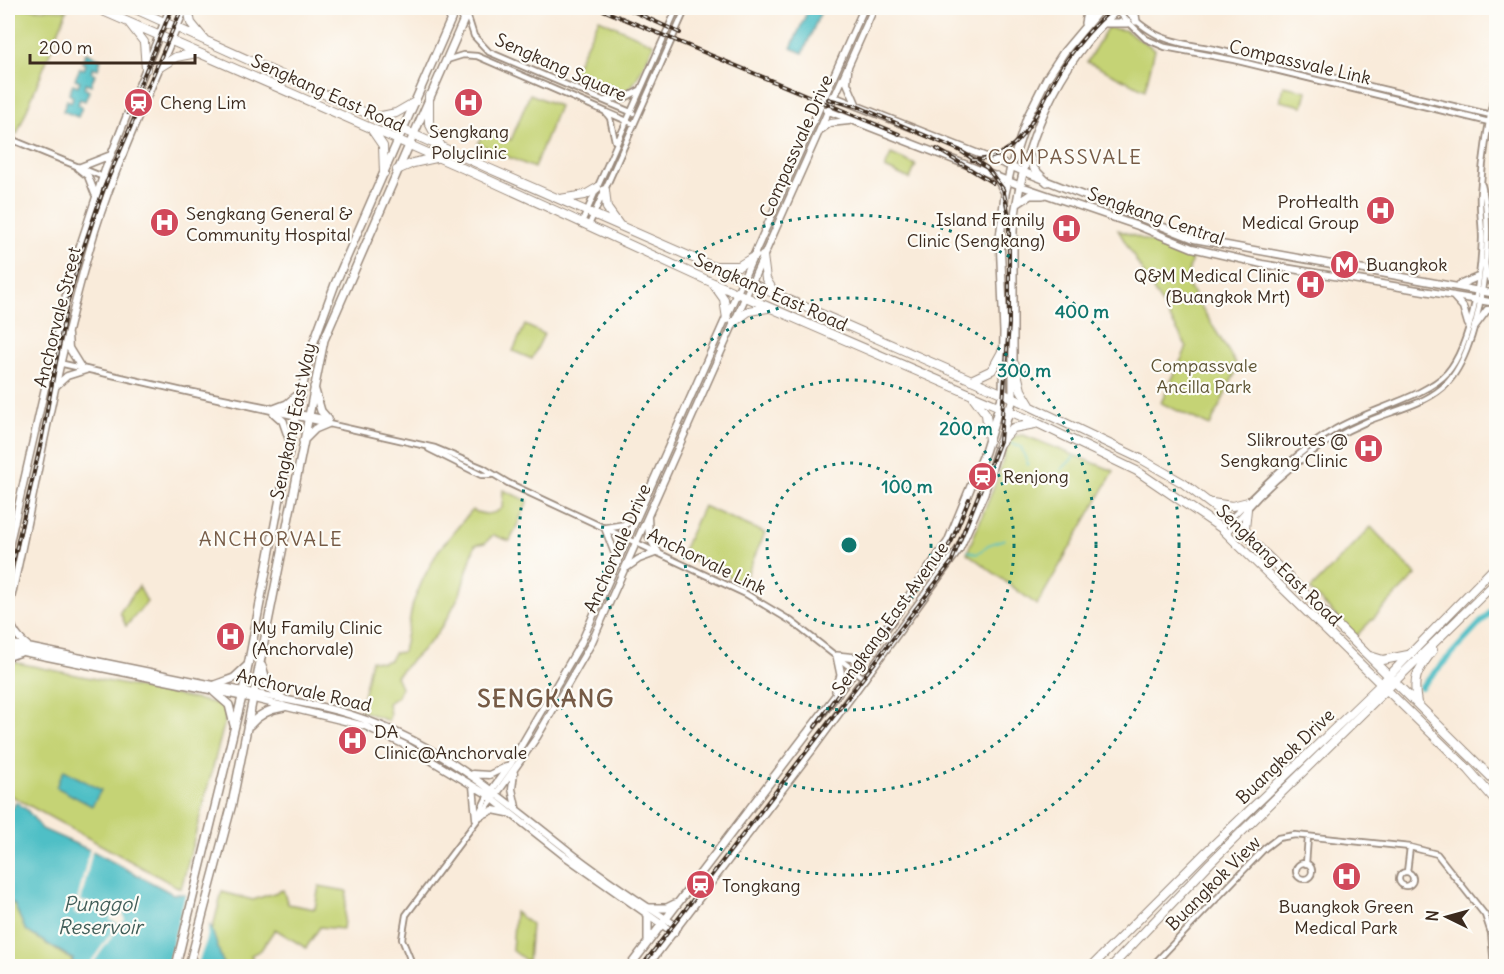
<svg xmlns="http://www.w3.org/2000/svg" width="1504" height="974" font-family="Delius,sans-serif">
<rect width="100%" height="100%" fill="#fdfcf7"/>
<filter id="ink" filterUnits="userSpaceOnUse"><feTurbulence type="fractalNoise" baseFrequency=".0167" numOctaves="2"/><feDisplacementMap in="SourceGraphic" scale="12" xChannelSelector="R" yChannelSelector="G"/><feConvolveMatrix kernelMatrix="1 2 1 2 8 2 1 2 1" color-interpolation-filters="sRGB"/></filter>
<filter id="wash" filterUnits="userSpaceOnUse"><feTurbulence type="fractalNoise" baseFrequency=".008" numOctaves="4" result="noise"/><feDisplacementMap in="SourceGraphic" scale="24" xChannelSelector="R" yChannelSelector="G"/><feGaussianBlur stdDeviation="1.35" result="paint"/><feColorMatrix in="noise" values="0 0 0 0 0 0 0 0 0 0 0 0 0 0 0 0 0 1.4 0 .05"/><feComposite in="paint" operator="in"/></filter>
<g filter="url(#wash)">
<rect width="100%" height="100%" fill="#f9ebda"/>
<path fill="#c5d375" stroke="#807e4a" stroke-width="1.5" d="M8 8 67 10 17 134 8 130Z
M599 19 654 44C626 101 631 104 571 76Z
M1107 28 1125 30 1155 49 1145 90 1087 62Z
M1284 86 1307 91 1303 106 1280 101Z
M530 94 559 106 534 168 478 144 484 129 511 140Z
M891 154 916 165 910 179 885 168Z
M1118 230 1192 257 1186 282 1238 367 1210 426 1161 403 1187 347Z
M525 325 544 334 532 359 513 351Z
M1023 435 1114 471 1037 605 967 553 998 477 1008 441 1015 436Z
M503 490 528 501 510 541 493 535 485 543 475 545 460 594 448 617 433 639 396 676 401 687 398 696 388 703 390 715 388 721 360 710 371 660 382 662 390 660 394 653 403 652 413 603 423 579 438 551 472 510C483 515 492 516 502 508Z
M703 506 765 533 743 583 681 555Z
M1371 527 1416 575 1356 636 1310 590Z
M139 586 147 602 126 626 120 612Z
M8 661 229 706 181 889 8 794Z
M319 886 347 891 343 929 320 927 306 948 275 929 261 950 251 955 256 966H203L222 892 253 900 283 890 288 904 315 909Z
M8 901 14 904 25 929 31 934 72 960 71 966H8Z
M515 912 531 924 528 962 512 950Z"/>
<path fill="#50bfc6" stroke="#467472" stroke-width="1.5" d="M809 8 821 11 803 53 791 48Z
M86 53 101 59 98 69 93 67 91 72 95 74 91 85 86 83 84 88 89 91 85 101 80 99 78 104 82 107 78 117 63 111 67 100 71 102 73 97 69 94 73 84 78 86 80 81 75 79 80 68 84 69 86 64 82 62Z
M64 770 101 790 92 806 56 787Z
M16 802 27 810 42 829 94 852 173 894H184L211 927 224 966H72L73 959 31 934 25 929 14 904 8 901V806L13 808Z"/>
<path fill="#f9ebda" d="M90 847 93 848 81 901 111 908 127 904 128 908 123 910 125 921 122 922 91 966H88L118 923 110 920 111 916 115 915 110 910 81 904 79 915 74 914Z
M186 892 210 921 207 939 197 966H167Z"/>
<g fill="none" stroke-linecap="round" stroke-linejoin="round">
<path stroke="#50bfc6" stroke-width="1.5" d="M1010 443 1021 447 1028 465
M1061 470 1075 456
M968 551 977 554 988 545 1005 539"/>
<path stroke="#50bfc6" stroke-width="6" d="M1421 687 1496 606"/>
</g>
</g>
<g filter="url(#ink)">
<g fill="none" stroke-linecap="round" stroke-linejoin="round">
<defs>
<path id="minor" d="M1122 8C1156 41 1169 41 1214 49L1491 115
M1116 10 1146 39 1165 47 1234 60 1489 122
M467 14 474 36 489 52 633 113
M447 60 463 55 477 56 634 124
M606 100 625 98 640 90
M606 113 610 118 615 141
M8 138 113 181
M582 222 677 8
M589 225 686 8
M50 361 435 448 483 468 508 483 746 594 791 621 865 679
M188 391 327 419
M429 449 481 475H491
M1221 528C1257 493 1291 455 1334 430 1364 411 1426 397 1447 373 1472 344 1481 276 1482 238 1482 223 1479 208 1480 193 1483 157 1488 121 1496 86
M1227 533C1263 486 1313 444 1368 421 1392 411 1422 405 1442 388 1482 355 1495 233 1482 185
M479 813 488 795
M1296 871a8 8 0 1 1 16 0a8 8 0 1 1-16 0Z
M1306 864 1308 837
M1407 872 1410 847
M1399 879a7 7 0 1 1 14 0a7 7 0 1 1-14 0Z
M413 966 402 939 406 915 493 799
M1152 966 1265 848 1278 838 1295 835 1410 847 1437 854 1485 915 1491 933 1494 966
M1412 966 1417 964 1420 966"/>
<path id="tertiary" d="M848 71 847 83 857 106
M832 96 1194 239 1496 294
M826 110 1021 186 1138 226 1192 248 1262 264 1496 303
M822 129 830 123 849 121
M78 168 111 155
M78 168 88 176 95 194
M1484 263 1487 275 1496 288
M1459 285 1478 277
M1453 296 1463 307 1468 324
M1475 326 1487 310 1496 309
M68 335 69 348 82 369
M56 386 67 376 86 370
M8 551 71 273 105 170 170 8
M618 562 605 528 624 525 638 515
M626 568 639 559 658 552 649 537 648 517
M8 609C10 624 14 635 27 645
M8 612C37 485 57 356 95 231 119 155 155 81 185 8
M8 643 322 707C423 730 486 786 565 848 601 877 640 902 678 927
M8 649 254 699 365 726 407 746 485 793 562 854 674 933
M8 657 20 653
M514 773 512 789 516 807
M473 774 489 775 506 767
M473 786 476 818
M488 795 511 763 581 643 864 8
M493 799 537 737 591 644 874 8
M476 818 493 810 508 813"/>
<path id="secondary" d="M1134 8 1136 21
M1085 23 1088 8
M1105 23H1128
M1030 157 1034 169 1047 182
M996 176 1004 191
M1018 203 1030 195H1043
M314 387 321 411 328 419
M274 409 287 404 300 393
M274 413 283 421 290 441
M303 441 315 429 327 424
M262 666 268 686 283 699
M215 685 234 678 248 665
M836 691 841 675 837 656 857 658 866 654
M214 692 229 705 234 725
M250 725C259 714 270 709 284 707
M648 908H667L675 904
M648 940V916
M176 966 242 697 297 409 313 344 335 284 456 8
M189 966 232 804 324 340 469 8
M630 966 869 652 948 542 985 452 1003 394 1004 332 1000 238 1005 194 1011 167 1027 118 1047 78 1064 52 1101 8
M647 966 811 751 959 549 984 493 1013 399V230C1022 147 1055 64 1119 8"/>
<path id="primary" d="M96 8 469 171 711 282 1037 423 1137 471 1221 528 1469 770 1496 801
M133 8 488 168 1015 399 1141 459 1183 483 1230 519 1496 782
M140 8H162
M188 8 191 23 204 39
M130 24 144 42 146 69
M160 67 176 57 197 53
M429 96V123L441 146
M377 117 396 113 415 102
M372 130 383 146 384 173
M397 170 413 163 436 158
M605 190 607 208 620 226
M560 199 585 195 597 188
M763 256 766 279 774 292
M717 266H739L755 256
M714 285 724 299 727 319
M734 322 749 311 768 308
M1015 365 1021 390 1030 405
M971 380 992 370 1004 348
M974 398 986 414 989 440
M999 444 1013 428 1035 424
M1212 503 1232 506 1248 502
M1247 509 1245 529 1249 537
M1370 656 1383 660 1408 655
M1417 703C1412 675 1418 671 1433 650
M1092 966 1205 853 1381 684 1496 566
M1112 966 1210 863 1496 582"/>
</defs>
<use href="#minor" stroke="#9a8a7c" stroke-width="8"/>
<use href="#tertiary" stroke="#9a8a7c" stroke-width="9"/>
<use href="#secondary" stroke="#9a8a7c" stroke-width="10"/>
<use href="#primary" stroke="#9a8a7c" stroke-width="10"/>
<use href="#minor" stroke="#fff" stroke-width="4.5"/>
<use href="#tertiary" stroke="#fff" stroke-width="6"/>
<use href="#secondary" stroke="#fff" stroke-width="7"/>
<use href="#primary" stroke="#fff" stroke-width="8"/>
<defs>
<path id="rail" d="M598 8 899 134
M626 8 680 33
M128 113 172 8
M937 149 993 183
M972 160C1026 161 1039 101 1064 64 1078 43 1094 25 1113 8
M8 584 41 442 67 304 82 252 104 188 182 8
M815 727 859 664 942 557 952 540 969 499
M642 966 951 563 1000 441 1009 324V216L1003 189 987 168 959 150 859 107 828 99"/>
</defs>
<use href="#rail" stroke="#3b2a1e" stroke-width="4"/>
<use href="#rail" stroke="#fdfcf7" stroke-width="1.5" stroke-dasharray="4.5" stroke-linecap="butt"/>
</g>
</g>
<g fill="none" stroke="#0f766e" stroke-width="3" stroke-dasharray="3 6">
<circle cx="849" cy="545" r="82"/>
<circle cx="849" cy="545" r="165"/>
<circle cx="849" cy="545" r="247"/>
<circle cx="849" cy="545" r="330"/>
</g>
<defs>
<symbol id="station-disc" viewBox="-11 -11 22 22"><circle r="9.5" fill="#d1495b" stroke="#fdfcf7"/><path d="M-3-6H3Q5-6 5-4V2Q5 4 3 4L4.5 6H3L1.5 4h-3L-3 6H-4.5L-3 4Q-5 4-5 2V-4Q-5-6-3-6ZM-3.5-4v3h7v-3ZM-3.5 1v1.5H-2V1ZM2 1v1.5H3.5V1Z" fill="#fff"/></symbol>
<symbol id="hospital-disc" viewBox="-11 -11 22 22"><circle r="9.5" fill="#d1495b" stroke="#fdfcf7"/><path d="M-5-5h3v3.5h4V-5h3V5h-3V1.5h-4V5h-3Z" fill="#fff"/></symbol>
<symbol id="metro-disc" viewBox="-11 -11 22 22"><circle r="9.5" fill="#d1495b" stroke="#fdfcf7"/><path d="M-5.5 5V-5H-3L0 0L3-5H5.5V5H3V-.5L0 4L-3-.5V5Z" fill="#fff"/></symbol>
</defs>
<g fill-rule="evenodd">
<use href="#station-disc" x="122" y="86" width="33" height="33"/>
<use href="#hospital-disc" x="452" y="86" width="33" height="33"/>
<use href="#hospital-disc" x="1364" y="194" width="33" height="33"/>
<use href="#hospital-disc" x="148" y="206" width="33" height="33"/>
<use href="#hospital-disc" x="1050" y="212" width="33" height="33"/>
<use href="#metro-disc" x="1328" y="248" width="33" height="33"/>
<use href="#hospital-disc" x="1294" y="268" width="33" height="33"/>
<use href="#hospital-disc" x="1352" y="432" width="33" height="33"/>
<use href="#station-disc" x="966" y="460" width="33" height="33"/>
<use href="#hospital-disc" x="214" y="620" width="33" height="33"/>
<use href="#hospital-disc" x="336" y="724" width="33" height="33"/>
<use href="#hospital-disc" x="1330" y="860" width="33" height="33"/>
<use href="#station-disc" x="684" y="868" width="33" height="33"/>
</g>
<g text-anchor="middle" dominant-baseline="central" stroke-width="4.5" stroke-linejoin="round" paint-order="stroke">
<g font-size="18" fill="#3b2a1e" stroke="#fdfcf7">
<text transform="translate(1300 62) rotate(13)">Compassvale Link</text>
<text transform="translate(561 67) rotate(24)">Sengkang Square</text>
<text transform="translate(328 93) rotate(24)">Sengkang East Road</text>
<text transform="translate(796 146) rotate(-66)">Compassvale Drive</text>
<text transform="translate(1156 216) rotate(19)">Sengkang Central</text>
<text transform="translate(771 292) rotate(24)">Sengkang East Road</text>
<text transform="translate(57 317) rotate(-76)">Anchorvale Street</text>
<text transform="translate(293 421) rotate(-78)">Sengkang East Way</text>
<text transform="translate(617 548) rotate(-66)">Anchorvale Drive</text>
<text transform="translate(707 561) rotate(26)">Anchorvale Link</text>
<text transform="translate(1279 565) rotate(44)">Sengkang East Road</text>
<text transform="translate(890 618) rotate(-54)">Sengkang East Avenue</text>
<text transform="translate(304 690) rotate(13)">Anchorvale Road</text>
<text transform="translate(1285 756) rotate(-44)">Buangkok Drive</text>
<text transform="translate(1213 883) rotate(-45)">Buangkok View</text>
</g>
<g font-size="18" fill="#3b2a1e" stroke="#fdfcf7" text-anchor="start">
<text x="160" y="102">Cheng Lim</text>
<text x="469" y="131" text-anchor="middle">Sengkang<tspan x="469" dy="21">Polyclinic</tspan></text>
<text x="1359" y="201" text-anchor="end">ProHealth<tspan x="1359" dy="21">Medical Group</tspan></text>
<text x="186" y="213">Sengkang General &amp;<tspan x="186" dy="21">Community Hospital</tspan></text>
<text x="1045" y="219" text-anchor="end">Island Family<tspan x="1045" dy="21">Clinic (Sengkang)</tspan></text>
<text x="1366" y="264">Buangkok</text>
<text x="1290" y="275" text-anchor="end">Q&amp;M Medical Clinic<tspan x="1290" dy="21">(Buangkok Mrt)</tspan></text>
<text x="1348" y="439" text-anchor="end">Slikroutes @<tspan x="1348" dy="21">Sengkang Clinic</tspan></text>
<text x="1003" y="476">Renjong</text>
<text x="252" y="627">My Family Clinic<tspan x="252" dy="21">(Anchorvale)</tspan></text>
<text x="374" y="731">DA<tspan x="374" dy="21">Clinic@Anchorvale</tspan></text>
<text x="722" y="885">Tongkang</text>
<text x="1346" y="906" text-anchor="middle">Buangkok Green<tspan x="1346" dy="21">Medical Park</tspan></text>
</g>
<g font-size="18" fill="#5e5434" stroke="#fdfcf7">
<text x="1204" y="365">Compassvale<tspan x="1204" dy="21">Ancilla Park</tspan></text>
</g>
<g font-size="20" letter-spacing="1.5" fill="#765b46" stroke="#fdfcf7">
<text x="1065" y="156">COMPASSVALE</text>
<text x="271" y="538">ANCHORVALE</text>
</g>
<g font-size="20" font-style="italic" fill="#425e59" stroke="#fdfcf7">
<text x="100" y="903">Punggol<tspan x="100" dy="23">Reservoir</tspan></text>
</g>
<g font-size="24" font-weight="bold" letter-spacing="1.5" fill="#765b46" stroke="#fdfcf7">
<text x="546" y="698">SENGKANG</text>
</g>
</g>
<circle cx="849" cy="545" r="9" fill="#0f766e" stroke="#fdfcf7" stroke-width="3"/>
<g font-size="18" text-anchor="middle" font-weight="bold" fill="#0f766e" stroke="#fdfcf7" stroke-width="4.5" stroke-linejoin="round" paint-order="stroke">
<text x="1082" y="318">400 m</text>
<text x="1024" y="377">300 m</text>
<text x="966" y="435">200 m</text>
<text x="907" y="493">100 m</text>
</g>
<rect width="1504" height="974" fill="none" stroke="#fdfcf7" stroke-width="30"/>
<g transform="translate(1447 917) rotate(275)" stroke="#fdfcf7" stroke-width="4.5" paint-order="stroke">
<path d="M0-4.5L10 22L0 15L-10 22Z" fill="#3b2a1e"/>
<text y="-9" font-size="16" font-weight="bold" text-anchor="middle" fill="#3b2a1e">N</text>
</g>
<path d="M30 54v9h165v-9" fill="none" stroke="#3b2a1e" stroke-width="3"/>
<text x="39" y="54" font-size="18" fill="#3b2a1e" stroke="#fdfcf7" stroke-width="4.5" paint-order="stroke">200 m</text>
</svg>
